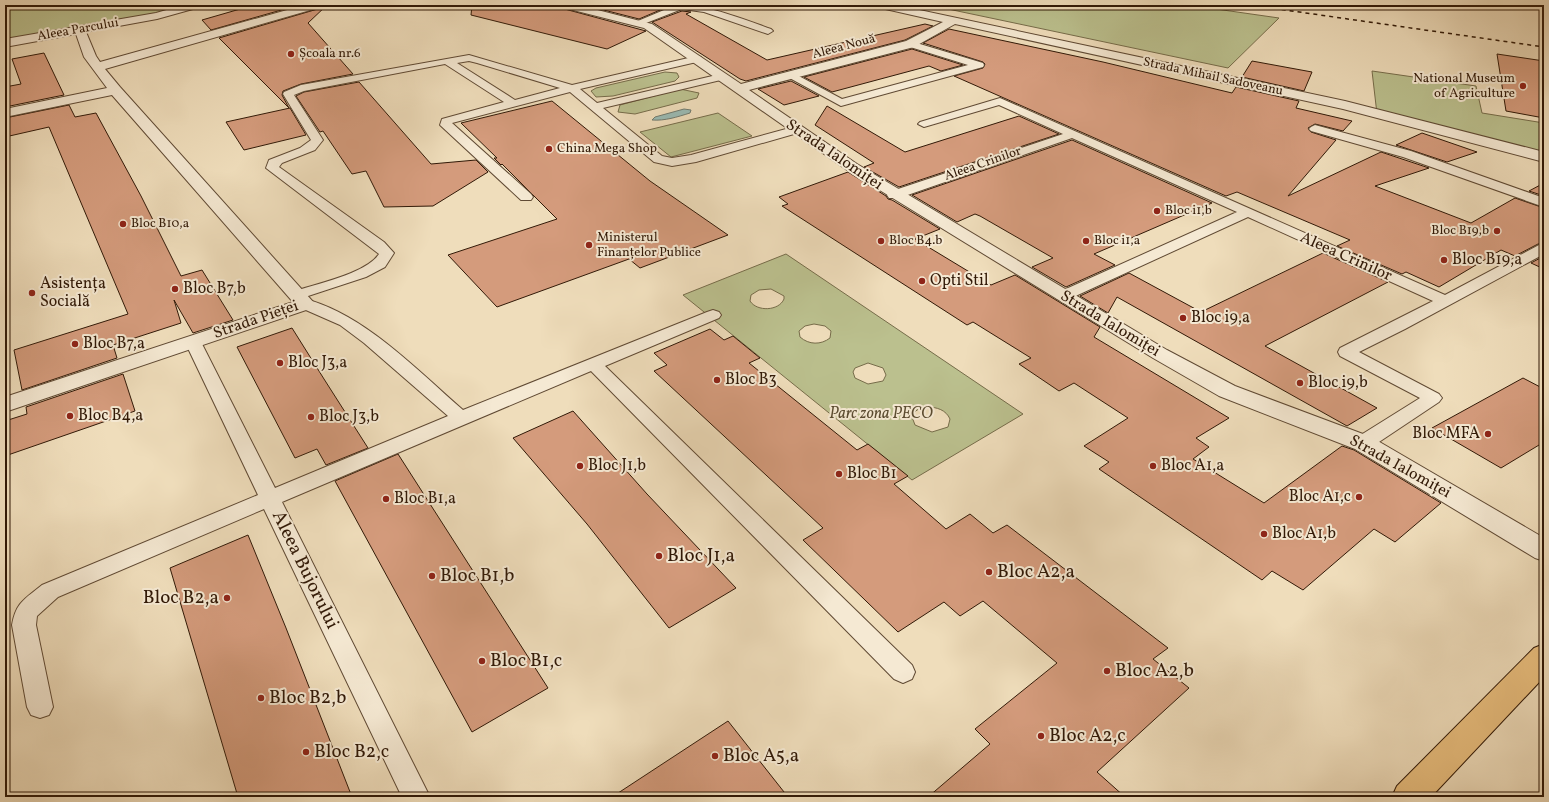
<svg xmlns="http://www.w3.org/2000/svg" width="1549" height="802" font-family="Vollkorn,serif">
<rect width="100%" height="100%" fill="#efddbb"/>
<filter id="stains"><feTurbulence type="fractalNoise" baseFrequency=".005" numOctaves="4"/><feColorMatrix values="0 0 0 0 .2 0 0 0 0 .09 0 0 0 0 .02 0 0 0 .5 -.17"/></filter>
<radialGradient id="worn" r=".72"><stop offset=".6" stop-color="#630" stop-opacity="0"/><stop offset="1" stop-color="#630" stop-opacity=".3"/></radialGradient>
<path fill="#bbc08e" stroke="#766c4a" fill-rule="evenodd" d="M5 5H187L151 15 5 41Z
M929 5H1188L1279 18 1228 68Z
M1372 71 1476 86 1482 113 1544 123V157L1377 114Z
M665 72 677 73 679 77 675 81 613 96 596 97 591 91 596 88Z
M680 89 699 93 697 98 635 114 618 112 620 105Z
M718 113 752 136 671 157 640 132Z
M786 254 1023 414 912 480 683 295ZM771 289 784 296V299C779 311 757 312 750 301L751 295 759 290ZM814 324 825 326 831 331 830 338C821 345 809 345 800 337L799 331 805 326ZM868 363 883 368 886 375 883 381 868 384 855 378 853 372 855 368ZM927 407C937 407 946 410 950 419L948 427 932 432 915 425 912 417C914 410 920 408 927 407Z"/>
<path fill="#9abbb4" stroke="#707a6f" d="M684 109 691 110 690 113C677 117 665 121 652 120L655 117Z"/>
<path fill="#d49b7c" stroke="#311907" d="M254 5H299L211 30 202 20Z
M323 5H327L308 23 353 74 301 84 283 91 282 95 289 108 219 38 321 8Z
M472 5H559L561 8 646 31 607 49 471 15Z
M584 5H672L639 19Z
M682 11 691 12 686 14 767 60 925 24 933 26 905 40 746 81 740 79 652 22Z
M949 29 1103 62 1232 93 1236 87 1299 101 1296 108 1352 121 1343 131 1315 124 1308 128 1311 132 1336 140 1288 196 1381 152 1429 168 1375 186 1471 223 1515 198 1544 208V243L1538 244 1515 256 1501 250 1439 287 1406 272 1402 274 1337 246 1350 240 1237 192 1226 196 954 76 983 68 985 64 983 62 923 43Z
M912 49 963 65 941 71 929 66 832 92 804 77Z
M44 53 64 95 5 107V87L21 84 12 59Z
M1497 54 1544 61V118L1506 111Z
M1252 61 1312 72 1304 91 1242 77Z
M791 81 819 96 784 105 758 89Z
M359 82 431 164 476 160 488 172 433 206 384 207 366 171 352 174 323 131 320 132 296 96 304 92Z
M552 101 650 181 728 235 640 268 629 259 497 307 448 255 557 219 502 164 501 165 494 158H497L461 123Z
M69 105 75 117 96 113 141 196 181 276 202 270 233 320 193 333 174 300 181 323 113 345 117 358 22 390 14 350 128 314 49 127 5 137V118Z
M827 106 905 152 1019 116 1059 134 899 187 864 167 874 163 815 125Z
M290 108 306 135 244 150 226 122Z
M1422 133 1477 152 1447 162 1396 145Z
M1072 140 1212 203 1094 254 1115 265 1066 287 1032 267 1053 258 980 216 975 214 957 222 912 195Z
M848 172 886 196 888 199 892 200 940 229 915 239 991 285 1015 275 1100 327 1094 337 1229 418 1196 438 1209 447 1193 459 1264 503 1342 446 1354 450 1441 503 1395 542 1374 529 1303 590 1272 571 1262 580 1099 469 1109 462 1084 446 1128 418 1074 383 1059 391 1019 364 1031 358 973 322 967 325 782 206 788 204 779 197Z
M1544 183V196L1529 191Z
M1323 253 1388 282 1265 346 1377 408 1347 426 1117 297 1108 313 1080 296 1129 273 1201 312Z
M1544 256V269L1531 263Z
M292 328 324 379 368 448 326 465 317 449 295 458 237 347Z
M710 329 724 340 733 336 760 358 749 363 857 450 868 444 908 476 894 484 946 529 970 514 993 533 1007 525 1168 648 1153 659 1189 688 1097 772 1125 797H928L990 744 975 729 1057 663 983 601 960 616 944 602 898 632 803 540 823 528 654 371 667 365 654 353Z
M123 374 135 411 5 456V421L27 414 26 407Z
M1523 378 1544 389V442L1501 468 1432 428Z
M573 411 647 494 736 588 669 628 587 524 513 438Z
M398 454 548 688 472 732 335 481Z
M248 535 286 628 352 797H238L170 568Z
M728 721 788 797H612Z"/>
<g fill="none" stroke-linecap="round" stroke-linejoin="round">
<defs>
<path id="lane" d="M676 5C709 5 740 18 771 29L773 31 768 34 704 12 682 9 641 25H635L633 23Z
M910 41 983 63 984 65 983 67 841 106 786 76 791 73 795 74 842 99 968 65 907 46 905 44Z
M469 55 572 85 697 56 701 57 702 59 701 61 580 89 597 103 721 74 725 75 726 77 725 79 603 108 662 156 672 158 691 155 797 126 803 130 801 132 696 162 672 166 654 162 570 92 452 123 531 194 533 197 531 200H521L440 125 442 119 504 102 445 64 304 91 294 95 323 140 315 150 282 163 279 167 384 242 394 253 385 267 366 277 302 298H292L289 295 292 292C315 284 366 274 379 254L266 168 269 160 300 148 311 140 283 94 284 92 301 85ZM469 61 477 63 560 88 515 100 457 63Z
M1000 98 1445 295 1539 245 1544 244V254L1405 329 1359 352 1439 394 1442 398 1439 402 1370 448 1363 449 1356 448 1354 443 1356 438 1420 398 1340 356 1338 352 1340 348 1433 301 1248 217 1069 299H1057L1055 296 1057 293 1237 212 1072 138 899 198H889L887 195 889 192 1063 134 999 105 924 127 918 124 920 122Z
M1315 125 1411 151 1544 198V207L1403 157 1311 131 1309 129 1311 127Z
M305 299C364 314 418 371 463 410L707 312 713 310 719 312 721 315 719 318 605 366 912 665 915 672 912 679 903 683 894 679 591 371 282 502 430 797H402L264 509 58 597 37 616 36 625 53 707 49 715 40 718 31 715 27 707 12 625C16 602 25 599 42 585L258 495 185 342 187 338 193 337 199 338 201 342 275 488 448 416 364 343 340 325 299 307 297 304 299 301Z"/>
<path id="street" d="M184 5H201L200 7 157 19 86 32 96 56 100 62 305 5H322L321 7 105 69 120 87 315 304 312 308 5 412V397L293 302 112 95 5 117V109L107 88 84 57 76 34 5 47V39L156 13Z
M560 5H578L652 24 741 84 906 41 943 22 881 8 876 5H896L1345 101 1544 152V162L1343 109 955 24 914 47 749 90 857 164 1167 350 1235 386 1371 437 1544 538V561L1535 558 1355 449 1219 396 1153 358 847 170 644 28 561 7Z"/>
<path id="primary" d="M1544 644V677L1431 797H1392L1397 786 1534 648Z"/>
</defs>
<use href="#lane" stroke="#604a34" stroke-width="2"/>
<use href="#street" stroke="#604a34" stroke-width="2"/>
<use href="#primary" stroke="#311907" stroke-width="2"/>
<use href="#lane" fill="#f5e9d3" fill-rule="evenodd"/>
<use href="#street" fill="#f5e9d3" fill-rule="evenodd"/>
<use href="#primary" fill="#e8be7e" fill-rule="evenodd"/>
<path stroke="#311907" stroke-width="1.5" stroke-dasharray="4 4" stroke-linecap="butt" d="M1250 5 1544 47"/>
</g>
<g fill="#8f2418" stroke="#f5e9d3" stroke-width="1.5">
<circle cx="291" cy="54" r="4"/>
<circle cx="1523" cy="86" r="4"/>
<circle cx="549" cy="149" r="4"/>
<circle cx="1157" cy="211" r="4"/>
<circle cx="123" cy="224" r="4"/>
<circle cx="1497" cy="231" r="4"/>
<circle cx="881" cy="241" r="4"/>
<circle cx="1086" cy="241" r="4"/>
<circle cx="589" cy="245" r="4"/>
<circle cx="1444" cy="260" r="4"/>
<circle cx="922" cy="281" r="4"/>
<circle cx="175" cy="289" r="4"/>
<circle cx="32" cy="293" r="4"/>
<circle cx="1183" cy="318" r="4"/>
<circle cx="75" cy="344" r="4"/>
<circle cx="280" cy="363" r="4"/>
<circle cx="717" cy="380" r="4"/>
<circle cx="1300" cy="383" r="4"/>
<circle cx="70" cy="416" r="4"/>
<circle cx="311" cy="417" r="4"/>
<circle cx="1488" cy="434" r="4"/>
<circle cx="580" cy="466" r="4"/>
<circle cx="1153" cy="466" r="4"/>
<circle cx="839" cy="474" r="4"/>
<circle cx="1359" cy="497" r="4"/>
<circle cx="386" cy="499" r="4"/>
<circle cx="1264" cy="534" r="4"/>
<circle cx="659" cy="556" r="4"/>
<circle cx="989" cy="572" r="4"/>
<circle cx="432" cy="576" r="4"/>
<circle cx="227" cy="598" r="4"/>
<circle cx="482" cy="661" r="4"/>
<circle cx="1107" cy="671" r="4"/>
<circle cx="261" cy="698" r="4"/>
<circle cx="1041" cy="736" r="4"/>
<circle cx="306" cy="752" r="4"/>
<circle cx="715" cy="756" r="4"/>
</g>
<g text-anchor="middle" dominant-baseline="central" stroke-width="4" stroke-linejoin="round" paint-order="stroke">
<g font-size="13" fill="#311907" stroke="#f5e9d3">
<text transform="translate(78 30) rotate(-10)">Aleea Parcului</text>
<text transform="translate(844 47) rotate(-15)">Aleea Nouă</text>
<text transform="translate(1213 77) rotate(12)">Strada Mihail Sadoveanu</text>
<text transform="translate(983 164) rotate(-19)">Aleea Crinilor</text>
</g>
<g font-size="13" fill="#311907" stroke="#f5e9d3" text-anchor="start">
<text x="299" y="54">Școala nr.6</text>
<text x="1515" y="79" text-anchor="end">National Museum<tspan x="1515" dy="15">of Agriculture</tspan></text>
<text x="557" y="149">China Mega Shop</text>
<text x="1165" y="211">Bloc i1,b</text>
<text x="131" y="224">Bloc B10,a</text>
<text x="1489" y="231" text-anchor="end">Bloc B19,b</text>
<text x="597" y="238">Ministerul<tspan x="597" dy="15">Finanțelor Publice</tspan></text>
<text x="889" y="241">Bloc B4.b</text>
<text x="1094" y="241">Bloc i1,a</text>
</g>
<g font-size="16" fill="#311907" stroke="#f5e9d3">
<text transform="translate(834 155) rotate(34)">Strada Ialomiței</text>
<text transform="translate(1346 257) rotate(24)">Aleea Crinilor</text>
<text transform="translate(256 320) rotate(-19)">Strada Pieței</text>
<text transform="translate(1110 324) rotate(31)">Strada Ialomiței</text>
<text transform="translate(1400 467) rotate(29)">Strada Ialomiței</text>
</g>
<g font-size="16" fill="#311907" stroke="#f5e9d3" text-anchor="start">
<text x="1452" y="260">Bloc B19,a</text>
<text x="930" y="281">Opti Stil</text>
<text x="40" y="284">Asistența<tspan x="40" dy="18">Socială</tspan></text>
<text x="183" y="289">Bloc B7,b</text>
<text x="1191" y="318">Bloc i9,a</text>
<text x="83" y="344">Bloc B7,a</text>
<text x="288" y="363">Bloc J3,a</text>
<text x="725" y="380">Bloc B3</text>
<text x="1308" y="383">Bloc i9,b</text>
<text x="78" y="416">Bloc B4,a</text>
<text x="319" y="417">Bloc J3,b</text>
<text x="1480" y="434" text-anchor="end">Bloc MFA</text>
<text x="588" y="466">Bloc J1,b</text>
<text x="1161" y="466">Bloc A1,a</text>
<text x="847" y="474">Bloc B1</text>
<text x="1351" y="497" text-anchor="end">Bloc A1,c</text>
<text x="394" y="499">Bloc B1,a</text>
<text x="1272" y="534">Bloc A1,b</text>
</g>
<g font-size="16" font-style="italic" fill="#5a4b30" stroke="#f5e9d3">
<text x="881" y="414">Parc zona PECO</text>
</g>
<g font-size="19" fill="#311907" stroke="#f5e9d3" text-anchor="start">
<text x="667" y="556">Bloc J1,a</text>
<text x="997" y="572">Bloc A2,a</text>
<text x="440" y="576">Bloc B1,b</text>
<text x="219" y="598" text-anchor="end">Bloc B2,a</text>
<text x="490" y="661">Bloc B1,c</text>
<text x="1115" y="671">Bloc A2,b</text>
<text x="269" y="698">Bloc B2,b</text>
<text x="1049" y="736">Bloc A2,c</text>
<text x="314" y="752">Bloc B2,c</text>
<text x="723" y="756">Bloc A5,a</text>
</g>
<g font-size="19" fill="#311907" stroke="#f5e9d3">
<text transform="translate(305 570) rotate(64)">Aleea Bujorului</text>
</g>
</g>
<rect width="1549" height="802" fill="none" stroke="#efddbb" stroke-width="20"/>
<rect x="6" y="6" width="1537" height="790" fill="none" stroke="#311907" stroke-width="2"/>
<rect x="10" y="10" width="1529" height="782" fill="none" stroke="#311907"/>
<rect width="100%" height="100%" filter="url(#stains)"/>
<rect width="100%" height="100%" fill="url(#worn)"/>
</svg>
